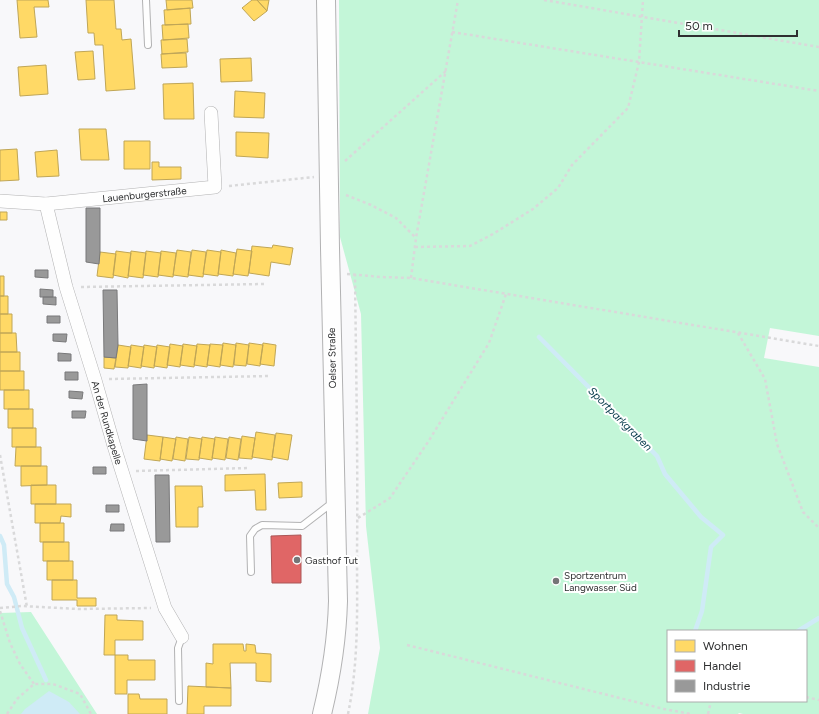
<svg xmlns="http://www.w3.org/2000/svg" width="819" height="714" font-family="Figtree,sans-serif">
<rect width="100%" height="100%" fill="#f8f8fa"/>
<path fill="#c3f6d8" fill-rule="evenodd" d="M339 0H819V336L770 328 764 358 819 367V714H743L739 713 738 714H368L380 648 366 526 361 314 340 237ZM668 631H806V701H668Z
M31 612 97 714H0V613Z"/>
<path fill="#cfebf6" d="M49 691 69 702 80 714H21L25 709Z"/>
<path fill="#ffd966" stroke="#c0a656" d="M17 0H48L49 7H34L37 37 20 38Z
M86 0H114L116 29H121L122 40 131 39 135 89 106 91 103 45H95L94 33H88Z
M166 0H192L193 8 167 10Z
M252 0H257L267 11 254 21 242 8Z
M257 0H269L267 11Z
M190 8 191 24 165 25 164 10Z
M188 24 189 38 163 40 162 25Z
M187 39 188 52 162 54 161 40Z
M93 51 95 79 78 80 75 52Z
M186 53 187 67 162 68 161 54Z
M251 58 252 81 221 82 220 59Z
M46 65 48 94 20 96 18 67Z
M193 83 194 119H164L163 84Z
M235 91 265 93 264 118 234 117Z
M79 129H106L109 160H81Z
M236 132 269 133 268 158 236 156Z
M124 141H150V169H124Z
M17 149 19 180 0 181V150Z
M57 150 59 176 37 177 35 152Z
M152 162H159V167H181V179L152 180Z
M0 212H7V220H0Z
M273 245 293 248 290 265 271 262 269 276 249 273 252 246 272 248Z
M237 249 252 251 248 276 233 274Z
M177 250 191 252 188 277 173 275Z
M192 250 206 252 203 277 188 275Z
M207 250 221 252 218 276 203 274Z
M221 250 236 253 233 276 218 274Z
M116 251 131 253 128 278 113 275Z
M131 251 146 253 143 278 128 276Z
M146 251 161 253 158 277 143 275Z
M161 251 176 253 173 277 158 275Z
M100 252 116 254 113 278 97 276Z
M0 276H4V296H0Z
M0 296H8V314H0Z
M0 314H12V333H0Z
M0 333H16L17 352H0Z
M223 343 236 345 233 367 220 365Z
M236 343 249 345 246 366 234 365Z
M249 343 263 345 260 366 247 364Z
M263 343 276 345 274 366 260 364Z
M170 344 183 346 180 367 167 365Z
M183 344 197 346 194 367 180 365Z
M197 344 210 345 207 367 194 365Z
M210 344 223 345 220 367 207 365Z
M118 345 131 347 128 368 115 367Z
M131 345 144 347 141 368 128 366Z
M144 345 157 347 154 368 141 366Z
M157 345 170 347 167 368 154 366Z
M0 352H20V371H0Z
M104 357 116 358 114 369 104 368Z
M0 371H24V390H0Z
M4 390H29V409H4Z
M8 409H33V428H8Z
M12 428H36V447H12Z
M256 432 275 435 272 460 252 457Z
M276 433 292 435 288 460 272 457Z
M147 435 163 437 160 461 144 459Z
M242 436 255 438 252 459 239 458Z
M163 437 176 439 172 461 160 459Z
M176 437 188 439 185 461 173 459Z
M189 437 202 439 199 460 186 459Z
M202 437 215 439 212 460 199 458Z
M215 437 228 439 225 460 212 458Z
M229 437 241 439 238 460 226 458Z
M16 447H41V466H15Z
M21 466H47V485L21 486Z
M265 474 266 510H256L255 490 225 491V475Z
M302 482V497L279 498 278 483Z
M31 485H56V504H31Z
M175 486H202L203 507H198V527H176Z
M35 504H71V517L61 516 60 523H35Z
M40 523H64V542H40Z
M43 542H69V561H43Z
M47 561H73V580H47Z
M52 580H77V598H96V606H77V600H52Z
M105 615H117V620L143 621V640H115V655H104Z
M213 644H243L244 651H246V644L255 645 256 653 271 654V682L256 681V663H230L231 688 206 687V663L213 664Z
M115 655H128V660H155V680H127V694H115Z
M188 686 231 688V706H204V714H187Z
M128 694H139L140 699H167V714H128Z"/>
<path fill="#e06666" stroke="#ab5656" d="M301 535V583H272L271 536Z"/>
<path fill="#999" stroke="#79797a" d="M86 208H100V252L99 264 86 262Z
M35 270H48V278L35 277Z
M40 289 53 290V297H40Z
M103 290H117L118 345 116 358 104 357Z
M43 297H56V305L43 304Z
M47 316H60V323H47Z
M53 334H67L66 342 53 341Z
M58 353 71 354V361H58Z
M65 372H78V380H65Z
M147 384V441L133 439V385Z
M69 391 83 392 82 399 69 398Z
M72 411H86L85 418H72Z
M93 467H106V474H93Z
M155 475H169L170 542H156Z
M106 505H119V512H106Z
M111 524H124V531H110Z"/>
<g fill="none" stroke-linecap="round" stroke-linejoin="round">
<path stroke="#cfebf6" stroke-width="4.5" d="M539 337 657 456 665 474 701 517 723 535 711 547 702 611 695 631
M0 536 4 545 7 584 14 597 22 628 46 680
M798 631 819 618"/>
<defs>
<path id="service" d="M146 0 148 45
M251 572 250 536 255 529 262 525 302 526 328 506H335
M179 701 178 648 182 637"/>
<g id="minor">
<path id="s1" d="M0 201 46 204 215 187 211 113"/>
<path id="s2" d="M46 204 66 287 95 380 114 446 165 608 182 637"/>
</g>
<path id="secondary" d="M322 714C331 677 337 639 338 601L330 248 326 0"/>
</defs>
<use href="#service" stroke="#b2b2b3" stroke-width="8"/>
<use href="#minor" stroke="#b2b2b3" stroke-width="14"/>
<use href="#secondary" stroke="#b2b2b3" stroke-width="20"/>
<path stroke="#d9d9da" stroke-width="2.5" stroke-dasharray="3 3" stroke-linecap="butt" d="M544 0 819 47
M452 32 819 91
M345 161 446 71
M229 186 314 177
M346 195 371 205 396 218 416 238
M415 247 470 246 493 234 533 209 558 188 572 165 628 108 639 62 643 0
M347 274 381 277 411 278 819 346
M411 278 416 238 458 0
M81 287 264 284
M738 333 765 379 777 444 803 512 819 528
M109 379 271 376
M0 455 27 607
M136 471 249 468
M358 518 390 498 428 442 489 343 506 294
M0 608 22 606 78 609 151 608
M0 611 10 643 20 664 34 684
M407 645 664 709 691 714
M806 697 819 700
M7 714 17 699 34 684H53L80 694 91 714
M348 714C359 661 357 607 357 553 358 460 356 367 355 274
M708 714 711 701"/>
<use href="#service" stroke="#fefefe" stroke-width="6"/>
<use href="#minor" stroke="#fefefe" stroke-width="13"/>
<use href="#secondary" stroke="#fefefe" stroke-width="18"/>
</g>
<g fill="#757577" stroke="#fff" stroke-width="1.5">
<circle cx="297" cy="560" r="4"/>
<circle cx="556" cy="581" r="4"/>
</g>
<g text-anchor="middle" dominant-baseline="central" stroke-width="4" stroke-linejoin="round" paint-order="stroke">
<g font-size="10" fill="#2e2f30" stroke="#fff">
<text stroke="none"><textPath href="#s1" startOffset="145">Lauenburgerstraße</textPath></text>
<text transform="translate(332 358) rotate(-91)">Oelser Straße</text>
<text stroke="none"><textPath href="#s2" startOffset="227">An der Rundkapelle</textPath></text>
</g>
<g font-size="10" fill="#2e2f30" stroke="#fff" text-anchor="start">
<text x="305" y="560">Gasthof Tut</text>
<text x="564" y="575">Sportzentrum<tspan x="564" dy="12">Langwasser Süd</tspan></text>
</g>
<g font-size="11" font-style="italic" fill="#003747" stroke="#fff">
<text transform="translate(620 419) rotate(45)">Sportparkgraben</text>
</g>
</g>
<rect x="667" y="630" width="140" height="72" fill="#ffffff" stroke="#abacac"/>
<rect x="675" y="640" width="20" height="12" fill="#ffd966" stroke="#abacac"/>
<text x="703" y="650" font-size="12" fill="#2e2f30">Wohnen</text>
<rect x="675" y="660" width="20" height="12" fill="#e06666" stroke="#abacac"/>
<text x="703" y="670" font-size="12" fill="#2e2f30">Handel</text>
<rect x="675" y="680" width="20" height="12" fill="#999999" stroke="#abacac"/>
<text x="703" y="690" font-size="12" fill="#2e2f30">Industrie</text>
<path d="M679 30v6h118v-6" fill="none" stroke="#2e2f30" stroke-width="2"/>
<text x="685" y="30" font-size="12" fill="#2e2f30" stroke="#ffffff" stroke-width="3" paint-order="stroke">50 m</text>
</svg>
